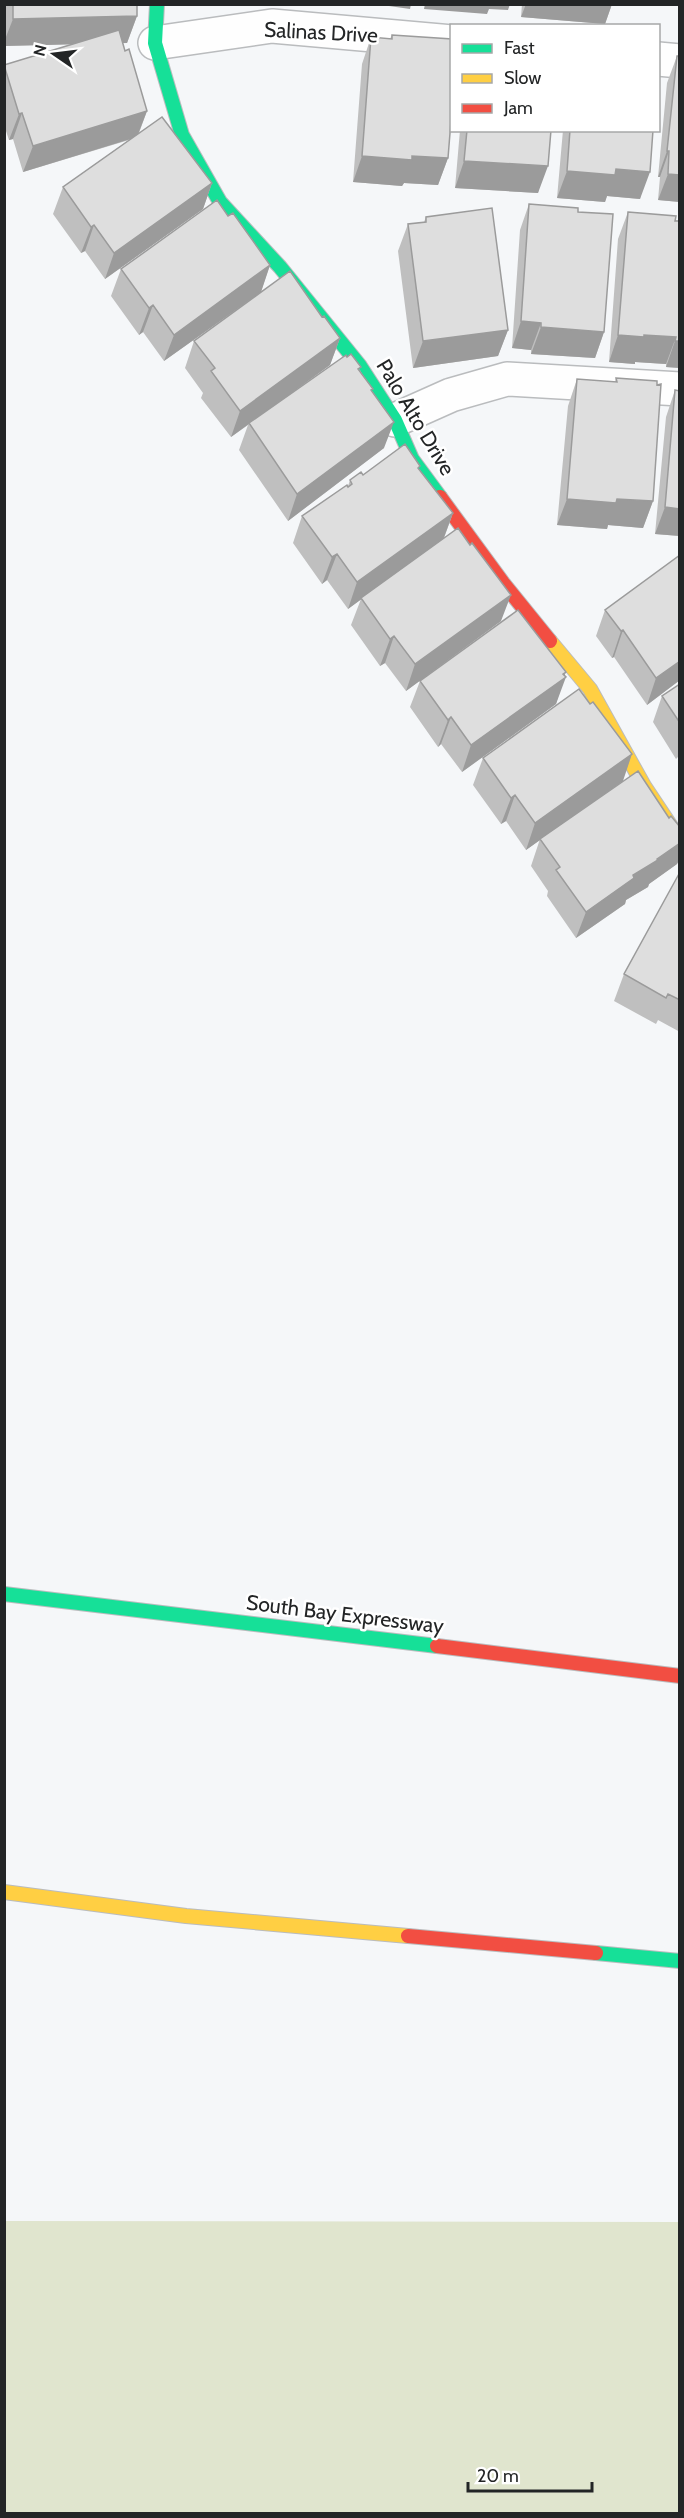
<svg xmlns="http://www.w3.org/2000/svg" width="684" height="2518" font-family="Cabin,sans-serif">
<rect width="100%" height="100%" fill="#f5f7f9"/>
<path fill="#e0e5ce" d="M5 2221 679 2222V2513H5Z"/>
<g fill="none" stroke-linecap="round" stroke-linejoin="round">
<defs>
<path id="street" d="M155 43 272 26 452 42
M658 59 680 61
M395 420 451 395 507 379 680 389"/>
<path id="fast" d="M157 4 155 43 182 135 220 202 280 267 360 366 395 420 412 459 440 497
M4 1594 437 1646
M596 1953 680 1961"/>
<path id="slow" d="M550 641 590 689 644 786 680 840
M4 1892 186 1916 408 1936"/>
<path id="jam" d="M440 497 503 583 550 641
M437 1646 680 1676
M408 1936 596 1953"/>
</defs>
<use href="#street" stroke="#babcbe" stroke-width="36"/>
<use href="#fast" stroke="#babcbe" stroke-width="16"/>
<use href="#slow" stroke="#babcbe" stroke-width="16"/>
<use href="#jam" stroke="#babcbe" stroke-width="16"/>
<use href="#street" stroke="#fefefe" stroke-width="33"/>
<use href="#fast" stroke="#16e098" stroke-width="14"/>
<use href="#slow" stroke="#ffcf43" stroke-width="14"/>
<use href="#jam" stroke="#f24e42" stroke-width="14"/>
</g>
<path fill="#bfbfbf" d="M4 4H137V16L127 43H122L147 111 139 133 212 183 203 209 105 279 85 251 81 253 53 214 63 187 129 140 23 172 13 139 9 140 4 125V65L74 44 4 46Z
M522 4H612L605 24 521 17Z
M392 35 448 158 438 185 404 183 402 186 353 182 362 64 371 37 390 39Z
M677 56H680V202L658 200 660 177H658L667 83Z
M460 130H551L538 193 455 188Z
M563 130H653L640 199 607 196 605 202 557 198Z
M529 204 578 212 604 332 595 358 531 354V350L512 348 520 230Z
M628 212 680 221V368L666 367V364L635 362V364L609 362 618 239Z
M228 216 270 265 261 292 164 361 143 332 139 335 111 296 121 269Z
M426 217 508 330 498 356 413 368 398 251 408 224 424 222Z
M322 317 340 338 330 365 287 396 347 357 360 370 372 392 384 448 288 521 239 450 248 425 231 437 201 398 203 393 185 368 194 341Z
M616 378 653 501 643 528 608 525 607 529 557 525 568 406 577 379 615 382Z
M675 390 680 391V536L655 534 666 417Z
M419 469 453 513 444 538 501 621 406 691 385 663 380 666 351 625 361 599 348 609 327 580 322 584 293 543 302 516 348 486 350 480 363 475Z
M605 610 680 680 647 705 614 657 612 658 596 636Z
M564 676 556 704 462 772 441 744 438 747 410 707 420 681Z
M680 684V759L678 757 676 759 653 722 662 696Z
M483 758 623 781 526 850 506 821 501 824 473 785Z
M669 818 680 827V858L677 864 649 884 648 887 626 900 625 904 576 938 547 896 548 891 531 866 540 839Z
M680 872V1032L658 1020 656 1024 614 1001 624 974Z"/>
<path fill="#9b9b9b" d="M375 4H411L410 9Z
M425 4H510L508 10 489 9 487 14 424 9Z
M526 4H612L605 24 521 17Z
M137 16 127 43 4 46V42L13 19Z
M147 111 137 137 23 172 33 146Z
M22 113 13 139 9 140 19 114Z
M667 151H669L660 177H658Z
M362 156H412L448 158 438 185 404 183 402 186 353 182Z
M464 161 548 166 538 193 455 188Z
M616 169 650 172 640 199 607 196 605 202 557 198 567 171Z
M668 174 680 175V202L658 200Z
M212 183 203 209 105 279 114 253Z
M94 225 85 251 81 253 91 227Z
M270 265 261 292 164 361 174 335Z
M153 305 143 332 139 335 149 308Z
M521 321 541 323 531 350 512 348Z
M541 327 604 332 595 358 531 354Z
M508 330 498 356 413 368 423 341Z
M618 335H644L676 337 666 364 635 362V364L609 362Z
M340 338 330 365 231 437 240 411Z
M675 341H680V368L666 367Z
M394 422 384 448 288 521 297 494Z
M567 499H617L653 501 643 528 608 525 607 529 557 525Z
M665 507 680 509V536L655 534Z
M453 513 443 540 348 609 357 582Z
M337 554 327 580 322 584 332 557Z
M511 595 501 621 406 691 415 664Z
M623 630 614 657 612 658 621 631Z
M394 636 385 663 380 666 390 639Z
M680 661V680L647 705 656 678Z
M566 672 563 679 566 677 556 704 462 772 471 745Z
M451 717 441 744 438 747 448 720Z
M632 754 623 781 526 850 535 823Z
M515 795 506 821 501 824 511 798Z
M680 843V858L677 864 649 884 648 887 626 900 625 904 576 938 586 912 633 875Z"/>
<path fill="#dedede" stroke="#9b9b9b" stroke-width="1.5" d="M13 4H137V16L13 19Z
M119 30 125 51 129 49 147 111 33 146 22 113 19 114 4 65Z
M392 35 452 39V108L448 158 412 156V160L362 156 371 37 392 39Z
M677 56H680V175L668 174 669 151H667Z
M162 117 212 183 114 253 94 225 91 227 63 187Z
M467 130H551L548 166 464 161Z
M570 130H653L650 172 616 169 615 175 567 171Z
M217 200 228 216 233 213 270 265 174 335 153 305 149 308 121 269Z
M529 204 578 208V212L613 214 604 332 541 327V323L521 321Z
M492 208 508 330 423 341 408 224 426 222V217Z
M628 212 676 216 675 221H680V341H675L676 337 644 335V337L618 335Z
M290 271 322 317 324 316 340 338 240 411 211 371 215 368 194 341Z
M351 354 361 367 358 369 373 389 371 390 394 422 297 494 249 423 346 355 347 357Z
M616 378 657 381V385L661 384 653 501 617 499 616 503 567 499 577 379 617 382Z
M675 390 680 391V509L665 507Z
M405 444 420 466 418 468 453 513 357 582 337 554 332 557 302 516 347 485 348 487 352 484 350 480 361 472 363 475Z
M458 528 470 545 472 543 511 595 415 664 394 636 390 639 361 598Z
M680 555V661L656 678 623 630 621 631 605 610Z
M518 610 566 672 563 674 566 677 471 745 451 717 448 720 420 681Z
M680 684V723L662 696Z
M579 689 590 704 593 702 632 754 535 823 515 795 511 798 483 758Z
M638 771 669 818 671 816 680 827V843L657 859 658 860 633 875 634 878 586 912 556 870 560 867 540 839Z
M680 872V1000L668 994 666 998 624 974Z"/>
<g text-anchor="middle" dominant-baseline="central" stroke-width="5" stroke-linejoin="round" paint-order="stroke">
<g font-size="21" fill="#232526" stroke="#fff">
<text transform="translate(321 32) rotate(3)">Salinas Drive</text>
<text transform="translate(416 417) rotate(59)">Palo Alto Drive</text>
<text transform="translate(345 1614) rotate(7)">South Bay Expressway</text>
</g>
</g>
<rect width="684" height="2518" fill="none" stroke="#232526" stroke-width="12"/>
<rect x="450" y="24" width="210" height="108" fill="#ffffff" stroke="#a7a8a8" stroke-width="1.5"/>
<rect x="462" y="44" width="30" height="9" fill="#16e098" stroke="#a7a8a8" stroke-width="1.5"/>
<text x="504" y="54" font-size="18" fill="#232526">Fast</text>
<rect x="462" y="74" width="30" height="9" fill="#ffcf43" stroke="#a7a8a8" stroke-width="1.5"/>
<text x="504" y="84" font-size="18" fill="#232526">Slow</text>
<rect x="462" y="104" width="30" height="9" fill="#f24e42" stroke="#a7a8a8" stroke-width="1.5"/>
<text x="504" y="114" font-size="18" fill="#232526">Jam</text>
<g transform="translate(54 54) rotate(284)" stroke="#ffffff" stroke-width="4.5" paint-order="stroke">
<path d="M0-4.5L10 22L0 15L-10 22Z" fill="#232526"/>
<text y="-9" font-size="16" font-weight="bold" text-anchor="middle" fill="#232526">N</text>
</g>
<path d="M468 2482v9h124v-9" fill="none" stroke="#232526" stroke-width="3"/>
<text x="477" y="2482" font-size="18" fill="#232526" stroke="#ffffff" stroke-width="4.5" paint-order="stroke">20 m</text>
</svg>
